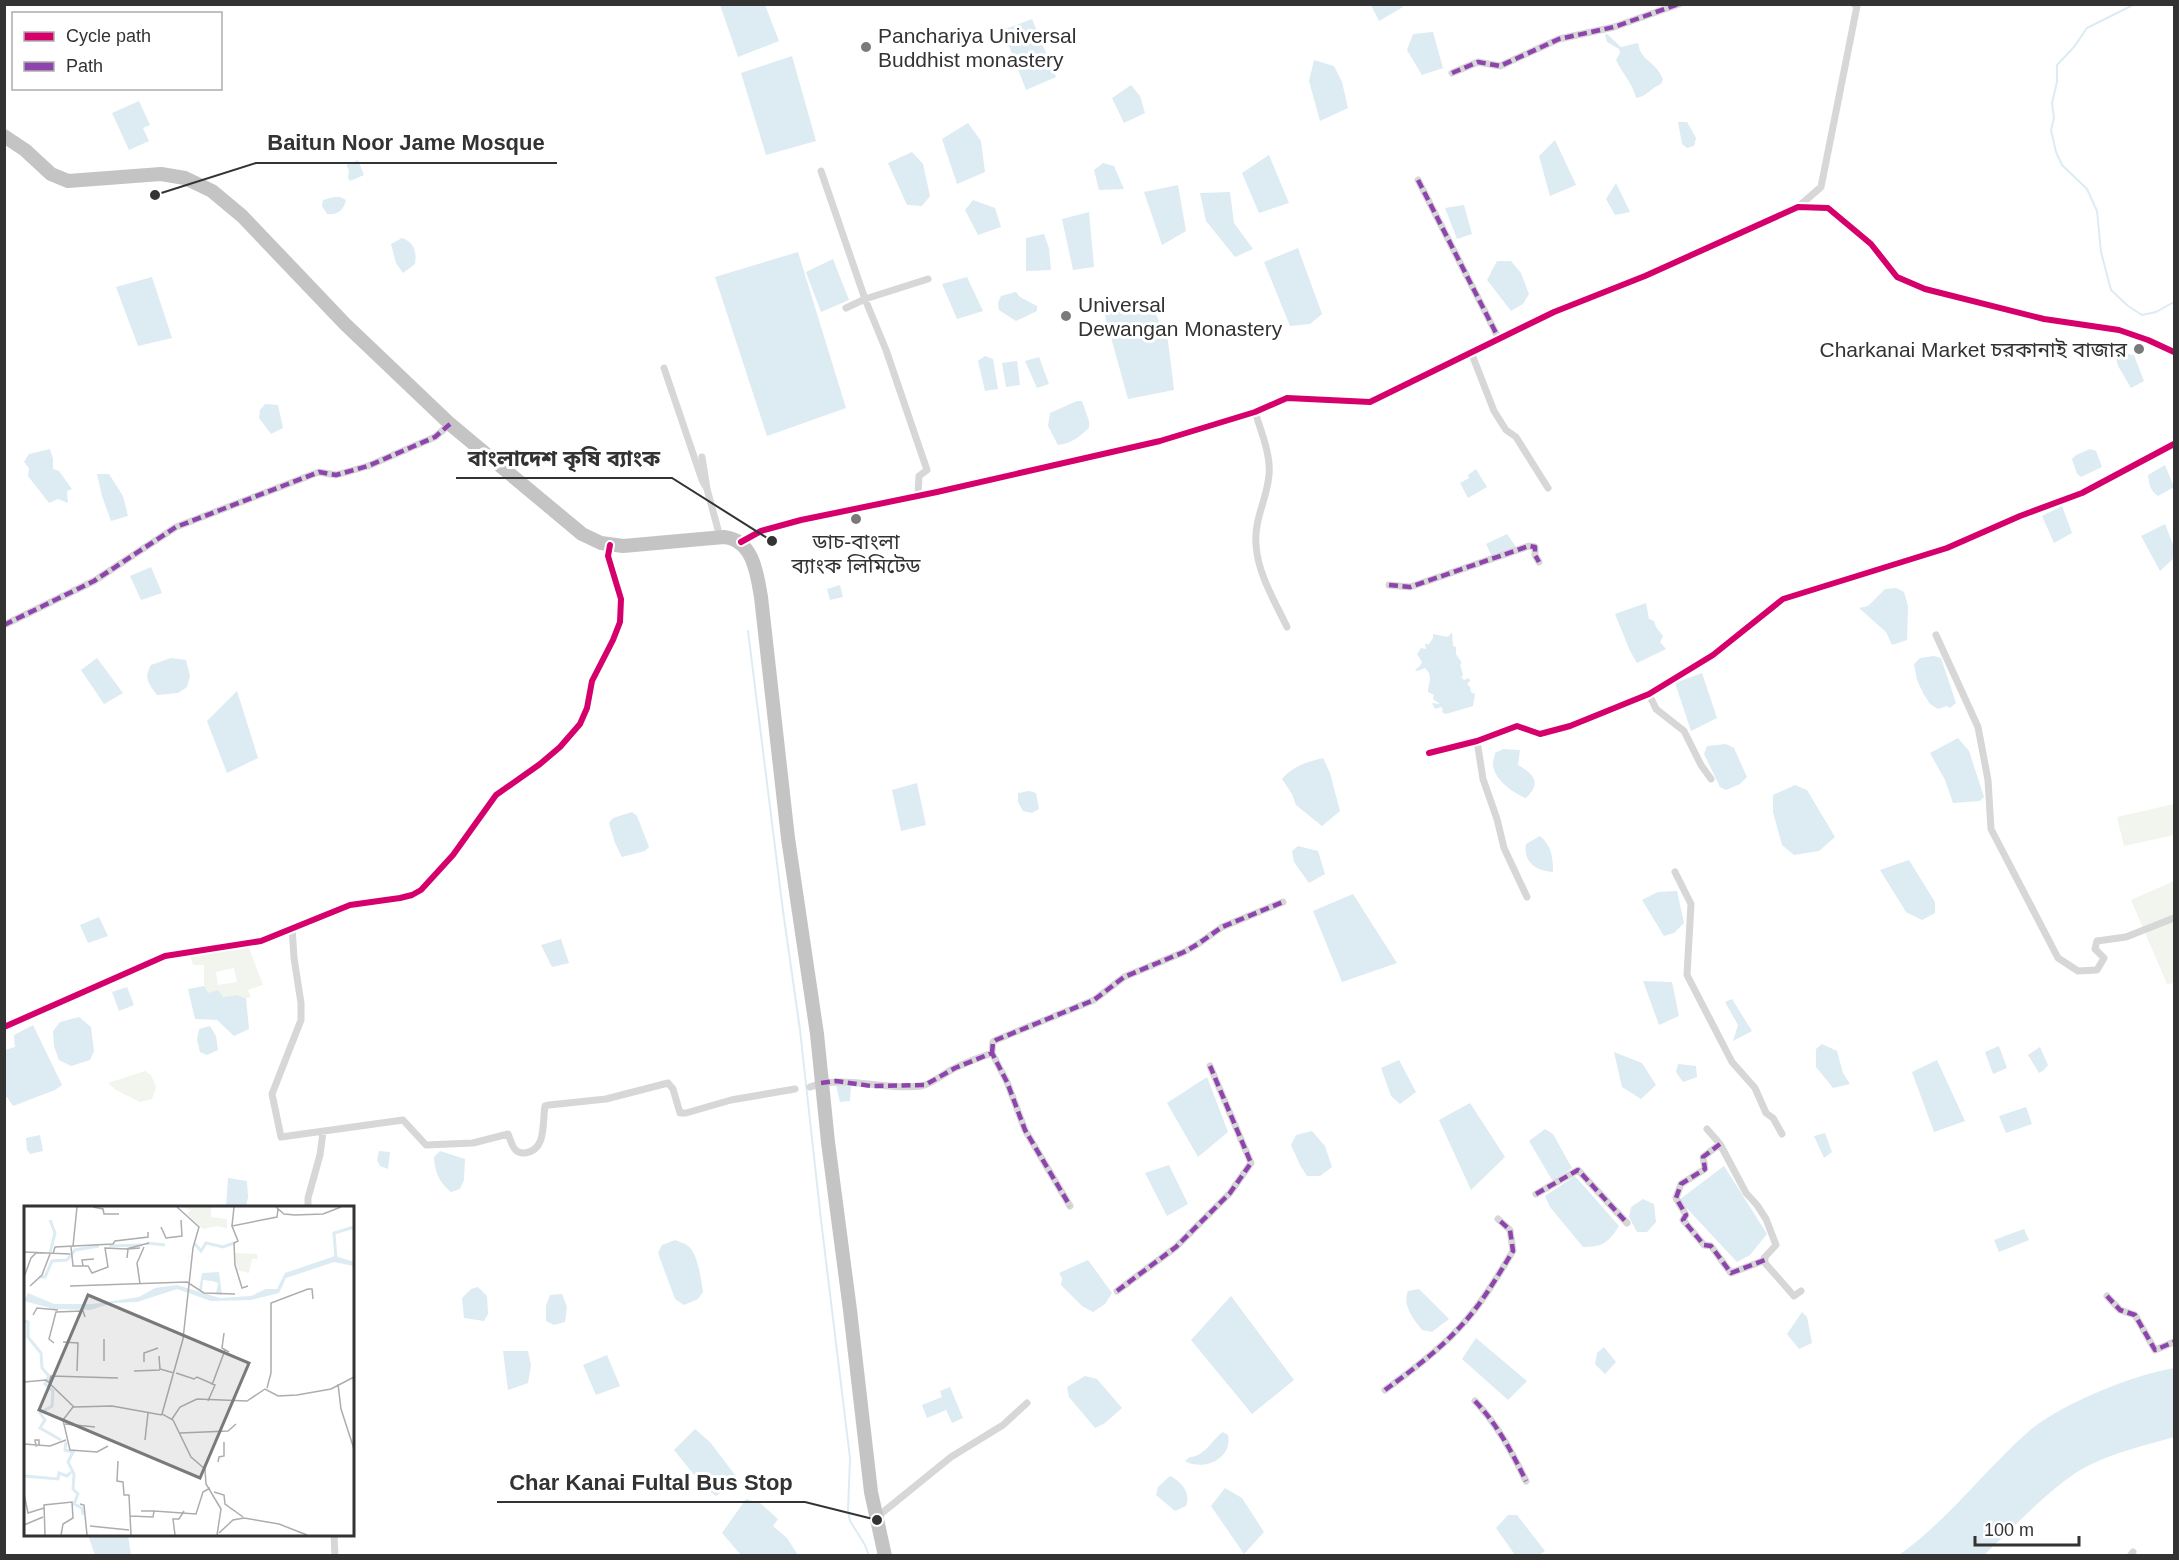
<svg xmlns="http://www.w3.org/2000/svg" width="2179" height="1560" font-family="Helvetica,'Noto Sans Bengali',sans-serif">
<rect width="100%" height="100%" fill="#fff"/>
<path fill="#f1f5ed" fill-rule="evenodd" d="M2174 804V835L2124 846 2117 817Z
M2174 881V983L2167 984 2131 900Z
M249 948 263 985 248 990 251 997 246 998 236 995 223 997 208 994 204 986V965H193L189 952ZM234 968 237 982 218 985 216 972Z
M145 1071 151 1075 156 1087 152 1099 140 1102 116 1090 108 1083Z"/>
<path fill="#ddebf3" d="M720 5H765L779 41 738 57Z
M1371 5H1402L1403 7 1379 21Z
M1032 19 1056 77 1026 90 1003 30Z
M1433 32 1443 68 1422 75 1407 50 1413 34Z
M1607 34 1621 47 1638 43C1641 62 1655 60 1663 79L1661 84C1652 87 1646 97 1636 98 1633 84 1622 73 1616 60L1620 53 1619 49 1607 42 1605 35Z
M792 56 816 141 766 155 741 73Z
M1314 60 1334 66 1342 82 1348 108 1320 121 1309 81Z
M1131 85 1140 96 1145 113 1124 123 1112 98Z
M139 101 150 125 143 128 149 141 129 150 112 113Z
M1678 122H1687L1696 138 1694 146 1687 148 1682 144Z
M968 123 981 141 985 172 957 184 942 139Z
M1555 140 1576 185 1550 196 1539 156Z
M912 152 923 164 930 196 922 206 907 205 888 163Z
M1269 155 1289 203 1259 213 1242 173Z
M358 160 364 175 350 181 348 178 349 170 346 165Z
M1103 163 1114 166 1124 189 1099 190 1094 170Z
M1616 183 1630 212 1615 215 1606 199Z
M1178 185 1186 231 1162 245 1144 192Z
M1230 192 1234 223 1253 249 1235 257 1206 221 1200 193Z
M334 197H340L346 200C343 211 338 215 327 214L322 206 323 200Z
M973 200 995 208 1001 227 978 235 965 210Z
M1464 205 1472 234 1457 239 1445 208Z
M1089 212 1094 267 1073 270 1062 219Z
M1044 234 1049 248 1051 270 1026 271V238Z
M402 238C414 242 417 252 415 264L403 273 396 263 391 244Z
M1298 248 1322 314 1310 324 1290 326 1264 262Z
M798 252 846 408 767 436 715 277Z
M833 259 849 300 821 312 806 272Z
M1497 261H1511L1521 273 1529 294 1523 304 1511 311 1487 280Z
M152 277 172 338 138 346 116 287Z
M967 277 983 311 957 319 942 284Z
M1016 292 1020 297 1037 306V311L1016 321 999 310 998 303 1001 296Z
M1119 299 1155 312 1168 341 1174 390 1128 399 1104 312Z
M2122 353 2134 355 2144 381 2131 388 2118 366 2116 358Z
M985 356 993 359 998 389 985 391 978 361Z
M1039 357 1049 384 1037 388 1025 361Z
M1017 361 1020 385 1006 387 1002 363Z
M1077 401H1082L1089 421V428C1080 436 1071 444 1058 445L1048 426 1050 413Z
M265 404 278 405 283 428 271 434 259 418 260 410Z
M50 449 53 459V469L59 471 72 489 67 491 68 503 58 499 49 503 28 476 29 468 24 462 29 454Z
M2090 449 2096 451 2102 467 2081 477 2077 474 2072 459 2076 455Z
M2165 465 2174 487 2158 496C2150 491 2149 483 2148 475Z
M1476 469 1487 487 1468 498 1460 483 1469 478 1468 475Z
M97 474H109L123 496 128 516 111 521 102 496Z
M2062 506 2072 533 2054 543 2042 516Z
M2165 524 2174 547V558L2160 571 2141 536Z
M1507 534 1516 547 1492 557 1486 544Z
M151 567 162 593 141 600 130 576Z
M840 585 843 597 830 600 827 589Z
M1896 588 1904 592 1908 606 1907 640 1892 645 1886 632 1859 608 1868 606 1885 589Z
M1646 603 1649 619 1654 621 1656 627 1663 636 1660 642 1666 649 1637 663 1630 651 1615 614Z
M1452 632 1453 646 1456 647V654L1462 663 1460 664 1463 675 1461 677 1464 680 1469 678 1470 681 1467 684 1470 687 1471 692 1475 694 1473 706 1446 714 1442 712 1443 709 1441 707 1435 709 1432 703 1440 704 1433 699 1434 695 1428 692C1428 683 1434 677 1425 668L1417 671 1415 670 1420 666 1422 662 1417 654 1421 648 1426 649 1425 644H1429L1433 638V634L1448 637Z
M1934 656 1941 658 1956 703 1950 708 1947 706 1938 709 1930 704 1923 693 1917 680 1914 664 1920 658Z
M97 658 123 693 104 704 81 670Z
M171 658 186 660 190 676 187 687 178 693 157 695C149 684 143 678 151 665Z
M1702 673 1717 718 1691 731 1675 683Z
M237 691 258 758 227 773 207 721Z
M1958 738 1969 751 1984 797 1980 801 1953 803 1945 780 1930 753Z
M1726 744 1734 748 1747 777 1740 784 1726 790 1720 787 1704 754 1707 746Z
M1503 749 1520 750 1518 765C1534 774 1542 783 1526 798 1514 794 1492 778 1493 763 1493 760 1495 756 1495 753Z
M1323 758 1330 773 1340 811 1322 826 1296 805 1292 794 1282 779C1293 766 1307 762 1323 758Z
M917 783 926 825 901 831 892 790Z
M1795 785 1807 790 1835 837 1819 851 1794 855 1782 845 1773 812V795Z
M1029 791 1036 793 1039 809 1032 813 1023 811 1018 802V793Z
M632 812 637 816 649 847 645 851 622 857 615 843 609 823 613 818Z
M1540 836C1552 846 1553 858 1553 872 1536 871 1523 862 1526 844Z
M1298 846 1318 851 1325 874 1309 883 1294 862 1292 851Z
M1909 860 1935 902V913L1922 920 1906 912 1880 870Z
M1677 891 1684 923 1674 933 1664 936 1642 900 1658 892Z
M1353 894 1397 963 1342 982 1313 911Z
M99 917 108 936 88 943 80 925Z
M561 939 569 963 552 967 541 945Z
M1643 981 1672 982 1679 1016 1659 1025Z
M204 986 208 993 218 990 223 997 236 995 246 998 249 1029 234 1036 217 1020 195 1019 188 989Z
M127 987 134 1005 119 1011 112 992Z
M1732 999 1752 1031 1733 1041 1738 1025 1725 1002Z
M79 1017 91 1027 94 1051 90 1060 71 1066 59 1060 54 1046 53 1031 60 1022Z
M33 1025 62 1085 55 1090 13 1106 7 1097H5V1050L15 1047 14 1035Z
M210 1026 216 1036 218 1050 207 1055 200 1052 197 1040 199 1029Z
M1822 1044 1837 1051 1843 1073 1850 1084 1833 1088 1816 1067V1049Z
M1999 1046 2007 1068 1993 1074 1985 1052Z
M2040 1047 2048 1065 2044 1070 2039 1073 2028 1055Z
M1614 1052 1642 1063 1656 1085 1641 1099 1622 1087Z
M1399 1060 1416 1092 1400 1104 1391 1096 1381 1068Z
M1937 1060 1965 1121 1934 1132 1912 1072Z
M1678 1064 1696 1066 1697 1077 1683 1082 1676 1072Z
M1207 1077 1228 1132 1198 1157 1167 1103Z
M836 1085 851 1086 850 1101 840 1102Z
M1470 1103 1505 1157 1471 1190 1439 1120Z
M2026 1107 2032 1124 2006 1133 1999 1116Z
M1545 1129 1553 1134 1572 1168 1555 1180H1552L1529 1141Z
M1312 1131 1325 1146 1332 1167 1320 1176H1307L1300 1165 1291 1145 1296 1135Z
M1825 1133 1832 1152 1824 1158 1814 1136Z
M40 1135 43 1151 30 1154 27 1150 26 1138Z
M379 1151 390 1152 388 1169 380 1166 377 1160Z
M440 1151 465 1159 464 1180 460 1189 451 1192C439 1182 435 1173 434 1157Z
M1169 1165 1188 1204 1167 1216 1145 1173Z
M1724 1166 1767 1234 1750 1255 1737 1262 1679 1200Z
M1575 1176 1619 1226C1608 1243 1603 1247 1583 1247L1550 1207 1545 1196Z
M228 1178 247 1181 248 1197 246 1207H226Z
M1643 1199 1654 1204 1656 1222 1647 1232H1637L1629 1217 1631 1207Z
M2024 1229 2029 1240 1999 1252 1994 1240Z
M675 1240C679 1242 685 1243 688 1246 698 1253 701 1280 703 1292L698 1299 684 1305 675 1299 658 1253 662 1245Z
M1088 1260 1112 1293 1105 1304 1093 1312 1082 1306 1061 1285 1062 1278 1059 1273Z
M478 1287 487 1296 488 1314 484 1321 464 1318 462 1298 471 1289Z
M1419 1289 1449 1319 1432 1332 1422 1330C1413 1319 1402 1305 1408 1291Z
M562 1294 567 1307 565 1322 554 1325 546 1321V1306L550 1295Z
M1231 1296 1294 1380 1252 1414 1191 1340Z
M1802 1312 1807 1317 1812 1343 1799 1349 1787 1334Z
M1476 1338 1527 1381 1508 1400 1462 1359Z
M1604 1347 1616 1362 1605 1374 1595 1364 1597 1353Z
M503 1351H528L531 1365 528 1383 508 1390Z
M607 1355 620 1386 596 1395 583 1365Z
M2174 1368V1437C2142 1446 2103 1455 2074 1474 2041 1497 2013 1528 1984 1555H1899C1947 1521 1984 1471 2028 1432 2060 1404 2133 1375 2174 1368Z
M1085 1376 1097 1379 1122 1408 1105 1423 1095 1428 1069 1397 1067 1387Z
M950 1387 963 1418 952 1423 946 1410 927 1418 922 1405 942 1397 940 1391Z
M695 1429 710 1442 738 1479 716 1496 704 1487 674 1450Z
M1223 1432 1228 1435C1233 1458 1204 1472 1185 1461L1190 1457C1206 1456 1211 1440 1223 1432Z
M1170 1476C1182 1482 1191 1493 1186 1506L1175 1511 1156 1495 1158 1487Z
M1225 1488 1242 1498 1264 1532 1244 1554 1211 1506Z
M746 1499 760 1503 778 1519 773 1526 787 1538 798 1555H741L722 1533Z
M1508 1515H1517L1545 1551 1539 1555H1515L1496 1528Z
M88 1535H128L131 1555H95Z"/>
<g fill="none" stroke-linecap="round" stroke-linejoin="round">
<path stroke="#ddebf3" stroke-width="2" d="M2135 4 2087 28 2074 47 2057 65V82L2052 103 2054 118 2051 130 2056 152 2062 165 2087 189 2097 211 2101 252 2111 290 2128 306 2142 315 2156 312 2174 302
M748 631 783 911 800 1030 821 1220 850 1458 848 1511 850 1521 865 1545 869 1556"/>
<path stroke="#d7d7d7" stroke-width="7" d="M1452 73 1478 62 1500 66 1559 39 1614 27 1679 4
M821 171 865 299 886 350 927 470 919 476 918 496
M1418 180 1499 339
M1798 207 1821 187 1857 6 1854 4
M846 308 865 299 928 279
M1471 352 1494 411 1506 430 1516 437 1548 488
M664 368 702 480 707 489
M1255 412C1261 431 1271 455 1269 475 1267 499 1254 519 1256 544 1257 572 1275 602 1287 627
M702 457 707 489 720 537
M741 542 761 531 801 520 937 492 1160 441 1255 412 1287 398 1370 402 1554 312 1645 276 1798 207 1828 208 1871 244 1897 277 1925 289 2044 319 2119 330 2148 340 2174 352
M1389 585 1410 587 1529 546 1535 547V555L1539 562
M4 625 94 581 176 527 319 472 336 475 368 466 435 437 450 424
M1936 635 1978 727 1988 780 1991 829 2058 958 2078 971 2097 970 2104 958 2095 949 2097 941 2126 937 2174 918
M1649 694 1656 709 1684 731 1701 765 1711 779
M1477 741 1483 779 1497 819 1504 848 1527 897
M1429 753 1477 741 1517 726 1540 734 1570 726 1649 694 1713 655 1783 599 1947 548 2020 516 2082 493 2174 444
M1675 872 1691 904 1687 975 1732 1062 1755 1088 1766 1113 1773 1118 1782 1134
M292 927 294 958 301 1003V1020L272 1094 281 1137 403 1120 426 1145 473 1143 508 1134C512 1143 513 1154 525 1153 547 1150 542 1123 545 1106L549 1105 606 1099 668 1083 673 1089 680 1113H686L731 1100 795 1089
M4 1027 165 956 261 941 350 905 400 898 412 895 421 890 453 855 496 795 540 764 560 747 580 724 587 708 592 681 613 640 620 622 621 599 608 556 610 545
M992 1053 993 1042 996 1040 1094 1000 1124 977 1184 952 1198 944 1222 927 1283 902
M810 1087C843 1074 885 1091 921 1086 932 1084 943 1074 953 1069 966 1062 979 1058 992 1053L1007 1082 1025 1130 1070 1206
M1707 1129 1720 1144 1746 1193 1757 1205 1766 1219 1776 1245 1764 1258 1765 1263 1794 1296 1801 1291
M1720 1144 1703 1157 1705 1169 1681 1184 1676 1198 1686 1215 1683 1220 1704 1245 1711 1246 1731 1273 1765 1260
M1536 1194 1578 1170 1627 1223
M308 1208V1198L320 1155 323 1132
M1117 1291 1176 1247 1230 1193 1251 1163 1210 1066
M2107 1296 2120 1310 2135 1315 2155 1350 2174 1342
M1385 1390C1411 1371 1438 1351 1460 1327 1481 1305 1497 1277 1513 1251L1510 1230 1498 1219
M1475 1401C1497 1424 1512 1452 1526 1481
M877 1517 951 1457 1003 1425 1027 1403
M334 1534 335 1556
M2130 1556 2133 1552"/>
<path stroke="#c4c4c4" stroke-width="14" d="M4 136 25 150 51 174 68 181 161 174 185 178 212 191 242 216 345 324 450 424 582 534 601 543 623 546 724 537C753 540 757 573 761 597L788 838 817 1034 828 1142 850 1310 871 1492 885 1556"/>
<path stroke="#8e44ad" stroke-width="4.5" stroke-dasharray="9 4.5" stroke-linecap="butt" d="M1452 73 1478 62 1500 66 1559 39 1614 27 1679 4
M1418 180 1499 339
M1389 585 1410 587 1529 546 1535 547V555L1539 562
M4 625 94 581 176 527 319 472 336 475 368 466 435 437 450 424
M992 1053 993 1042 996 1040 1094 1000 1124 977 1184 952 1198 944 1222 927 1283 902
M821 1083 836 1081 871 1086 925 1085 955 1068 992 1053 1007 1082 1025 1130 1070 1206
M1720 1144 1703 1157 1705 1169 1681 1184 1676 1198 1686 1215 1683 1220 1704 1245 1711 1246 1731 1273 1765 1260
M1536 1194 1578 1170 1627 1223
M1117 1291 1176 1247 1230 1193 1251 1163 1210 1066
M2107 1296 2120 1310 2135 1315 2155 1350 2174 1342
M1385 1390C1411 1371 1438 1351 1460 1327 1481 1305 1497 1277 1513 1251L1510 1230 1498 1219
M1475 1401C1497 1424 1512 1452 1526 1481"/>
<defs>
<path id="cycleway" d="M741 542 761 531 801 520 937 492 1160 441 1255 412 1287 398 1370 402 1554 312 1645 276 1798 207 1828 208 1871 244 1897 277 1925 289 2044 319 2119 330 2148 340 2174 352
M1429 753 1477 741 1517 726 1540 734 1570 726 1649 694 1713 655 1783 599 1947 548 2020 516 2082 493 2174 444
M4 1027 165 956 261 941 350 905 400 898 412 895 421 890 453 855 496 795 540 764 560 747 580 724 587 708 592 681 613 640 620 622 621 599 608 556 610 545"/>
</defs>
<use href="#cycleway" stroke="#fff" stroke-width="10"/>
<use href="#cycleway" stroke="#d6006c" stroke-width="6"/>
</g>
<g fill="#7a7a7a" stroke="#fff" stroke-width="2">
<circle cx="866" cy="47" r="6"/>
<circle cx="1066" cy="316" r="6"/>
<circle cx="2139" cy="349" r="6"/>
<circle cx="856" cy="519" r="6"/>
</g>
<g text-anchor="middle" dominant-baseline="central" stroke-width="6" stroke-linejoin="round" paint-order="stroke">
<g font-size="21" fill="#333" stroke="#fff" text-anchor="start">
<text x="878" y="35">Panchariya Universal<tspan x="878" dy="24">Buddhist monastery</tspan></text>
<text x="1078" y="304">Universal<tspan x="1078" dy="24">Dewangan Monastery</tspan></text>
<text x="2127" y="349" text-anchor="end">Charkanai Market চরকানাই বাজার</text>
<text x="856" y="541" text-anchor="middle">ডাচ-বাংলা<tspan x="856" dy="24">ব্যাংক লিমিটেড</tspan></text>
</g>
</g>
<g transform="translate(24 1206)">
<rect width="330" height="330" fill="#fff"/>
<path d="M158 1H187V11L203 13V23L194 20 179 23 163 8 167 4ZM211 47 233 48 234 53H228L225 67 213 64Z" fill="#f1f5ed"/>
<path d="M311 50 330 56V60L310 56 262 72 255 87 227 94 187 95 153 83 113 96 88 97 66 104 30 103 0 95 4 87 30 98H69L115 91 131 82 153 79 196 92 227 90 242 83H253L261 67ZM195 66 198 89 192 88 194 77 188 75 179 74 178 84H175L178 67Z" fill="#ddebf3"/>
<path fill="none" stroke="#ddebf3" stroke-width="3" d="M26 14 31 27 26 47M123 37 141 39M171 38 177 45 182 37 199 41 210 37M85 40 118 39M312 53 310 27 330 21M15 71H21L28 55 43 54 51 44 75 40M0 115 4 116V131L17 147 18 162 25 170 21 178 29 185 28 200 16 207 21 214 16 222 37 234M42 236 41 244 49 246 44 256 50 268 49 283 54 288 50 298 58 302 59 309M0 270 34 273 35 267 43 270 47 266"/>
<path fill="none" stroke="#adadad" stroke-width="1.5" d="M69 1 79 3 80 8H95M153 1 175 21 169 42 159 133 138 208 149 214 167 251 181 263 182 278 197 303 193 329M252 1 260 8 271 9 299 8 317 1M208 20 210 1M137 21 142 32 158 30 157 14M49 40 53 1M47 41 49 60H64L68 67 84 61 81 42 102 43 125 37M0 46 46 48M29 48 31 41 89 38 91 35 124 31V26M103 52 104 43 116 42M59 60 58 54 70 53M0 71 7 52 13 46M116 78 113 57 120 41M6 80 18 69 26 48M46 80 163 76 180 87 211 88M224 80 218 82 211 59 210 37 214 35 208 20 253 11 254 3M9 109 13 102 34 104M200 127 198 142 205 146M39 136 54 137 53 165M30 137 25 133 32 106 59 105 61 111M135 150 136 163 150 167M80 155V133M120 156V147L134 142M110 165 136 164M152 167 170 173 173 171 191 179 184 195M0 176 22 174 50 201 88 200 138 209M25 176 27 170 94 172M314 178 317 203 330 243M188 179 201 144M243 182 247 167V97L284 83H288L289 93M49 201 39 214 46 244 73 246 84 240M148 213 156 201 173 193 223 195 241 183 254 190 273 189 307 183 330 171M41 218 71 221M156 227 204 225 212 218M11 234H15V239L12 240ZM121 234 124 207M0 238 26 240 42 234M94 255 93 275 99 276 100 289H105L107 329M194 256 195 251 200 250V236M190 286 200 289 201 298 219 311M0 288 4 307 20 302M56 298 60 299 63 329M130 305 172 308 179 286 186 282M106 310 129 311 130 305H117M0 319 19 311M66 320 105 324M195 327 209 314 220 312 255 318 283 329M21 329 20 299 48 296 49 312 39 318 37 329M151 329 149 313H155L160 305"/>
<path fill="#7a7a7a" fill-opacity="0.15" stroke="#7a7a7a" stroke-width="3" d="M64 89 225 157 176 272 15 204Z"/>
<rect width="330" height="330" fill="none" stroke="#333" stroke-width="3"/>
</g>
<path fill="none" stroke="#333" stroke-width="2" d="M155 195L256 163H557M772 541L672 478H456M877 1520L805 1502H497"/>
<g fill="#333" stroke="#fff" stroke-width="2">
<circle cx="155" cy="195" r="6"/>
<circle cx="772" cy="541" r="6"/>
<circle cx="877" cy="1520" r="6"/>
</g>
<g font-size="22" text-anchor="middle" font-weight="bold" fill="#333" stroke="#fff" stroke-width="6" stroke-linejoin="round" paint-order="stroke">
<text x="406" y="150">Baitun Noor Jame Mosque</text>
<text x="564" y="466">বাংলাদেশ কৃষি ব্যাংক</text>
<text x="651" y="1490">Char Kanai Fultal Bus Stop</text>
</g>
<rect width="2179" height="1560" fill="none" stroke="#333333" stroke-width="12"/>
<rect x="12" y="12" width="210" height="78" fill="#ffffff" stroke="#adadad" stroke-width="1.5"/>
<rect x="24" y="32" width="30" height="9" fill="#d6006c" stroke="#adadad" stroke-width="1.5"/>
<text x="66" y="42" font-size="18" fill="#333333">Cycle path</text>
<rect x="24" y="62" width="30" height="9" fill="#8e44ad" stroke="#adadad" stroke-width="1.5"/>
<text x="66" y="72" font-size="18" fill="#333333">Path</text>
<path d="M1975 1536v9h104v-9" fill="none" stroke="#333333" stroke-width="3"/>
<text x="1984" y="1536" font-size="18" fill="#333333" stroke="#ffffff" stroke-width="4.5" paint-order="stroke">100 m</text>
</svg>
